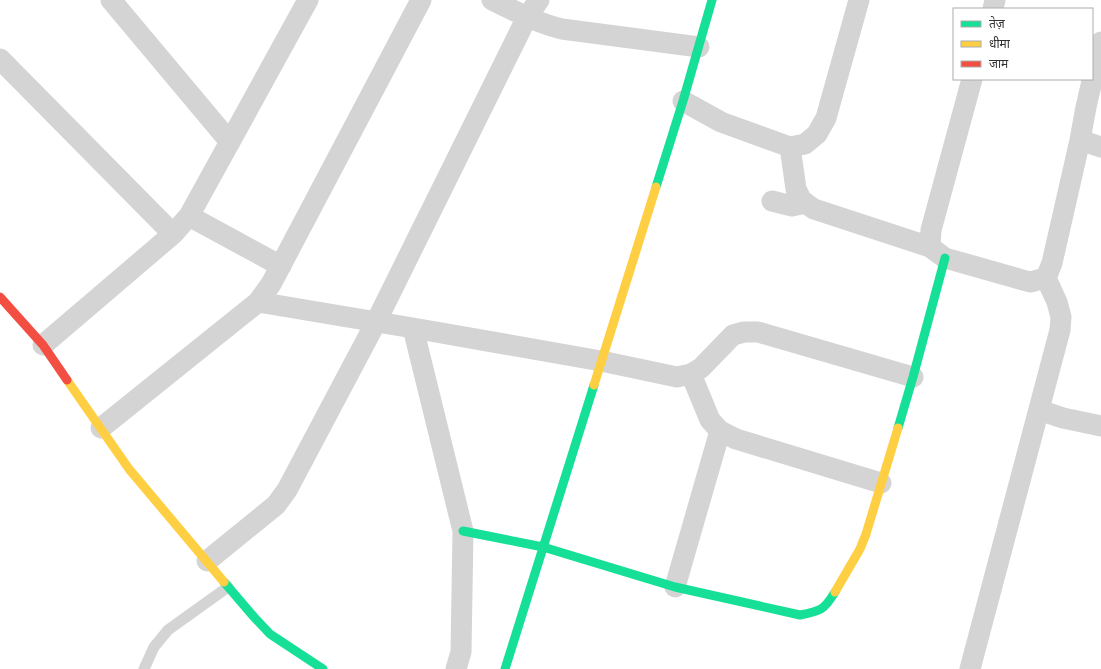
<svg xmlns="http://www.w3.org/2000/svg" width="1101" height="669" font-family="Barlow,'Noto Sans Devanagari',sans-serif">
<rect width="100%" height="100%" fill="#fff"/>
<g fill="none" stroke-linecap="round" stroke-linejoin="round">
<path stroke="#d4d4d4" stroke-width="11" d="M144 669 154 647 168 630 228 587"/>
<path stroke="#d4d4d4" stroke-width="21" d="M111 0 230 142
M492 0C515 11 537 23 562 29L699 47
M993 9 995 0
M0 59 173 234
M972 79 931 230 930 247 945 258 1030 282 1046 278 1052 263 1080 140 1086 107 1101 42
M683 101 721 122 790 147 805 144 817 134 826 118 859 0
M1080 140 1101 147
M790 147 796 189 802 201 814 209 930 247
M772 201 792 206 806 203
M189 216 281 266
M258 302 413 328 601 361 677 377 691 374 701 368 733 335 744 332H758L913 377
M413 328 463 531 461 652 456 669
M43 345 173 234 189 216 308 0
M691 374 710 420 720 431 736 439 881 483
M1039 410 1063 418 1101 426
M101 428 258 302 271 284 421 0
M207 561 276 505 287 490 376 322 527 17 539 0
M675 587 720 431
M970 669 1060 330 1061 317 1057 302 1046 278"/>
<path stroke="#16e098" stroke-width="9" d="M656 187 683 101 712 0
M898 428 913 377 945 258
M463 531 543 547 675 587 800 615C821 611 824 610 835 592
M224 582 254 617 270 634 323 669
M505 669 594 385"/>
<path stroke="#ffcf43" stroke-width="9" d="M67 380 129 469 224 582
M594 385 656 187
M835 592 860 549 866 534 898 428"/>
<path stroke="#f24e42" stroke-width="9" d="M0 297 43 345 67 380"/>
</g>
<rect x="953" y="8" width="140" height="72" fill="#ffffff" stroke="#acacac"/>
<rect x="961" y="21" width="20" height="6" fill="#16e098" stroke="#acacac"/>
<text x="989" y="28" font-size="12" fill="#303030">तेज़</text>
<rect x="961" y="41" width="20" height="6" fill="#ffcf43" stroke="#acacac"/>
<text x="989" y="48" font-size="12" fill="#303030">धीमा</text>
<rect x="961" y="61" width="20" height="6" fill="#f24e42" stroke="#acacac"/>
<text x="989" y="68" font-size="12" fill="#303030">जाम</text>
</svg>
